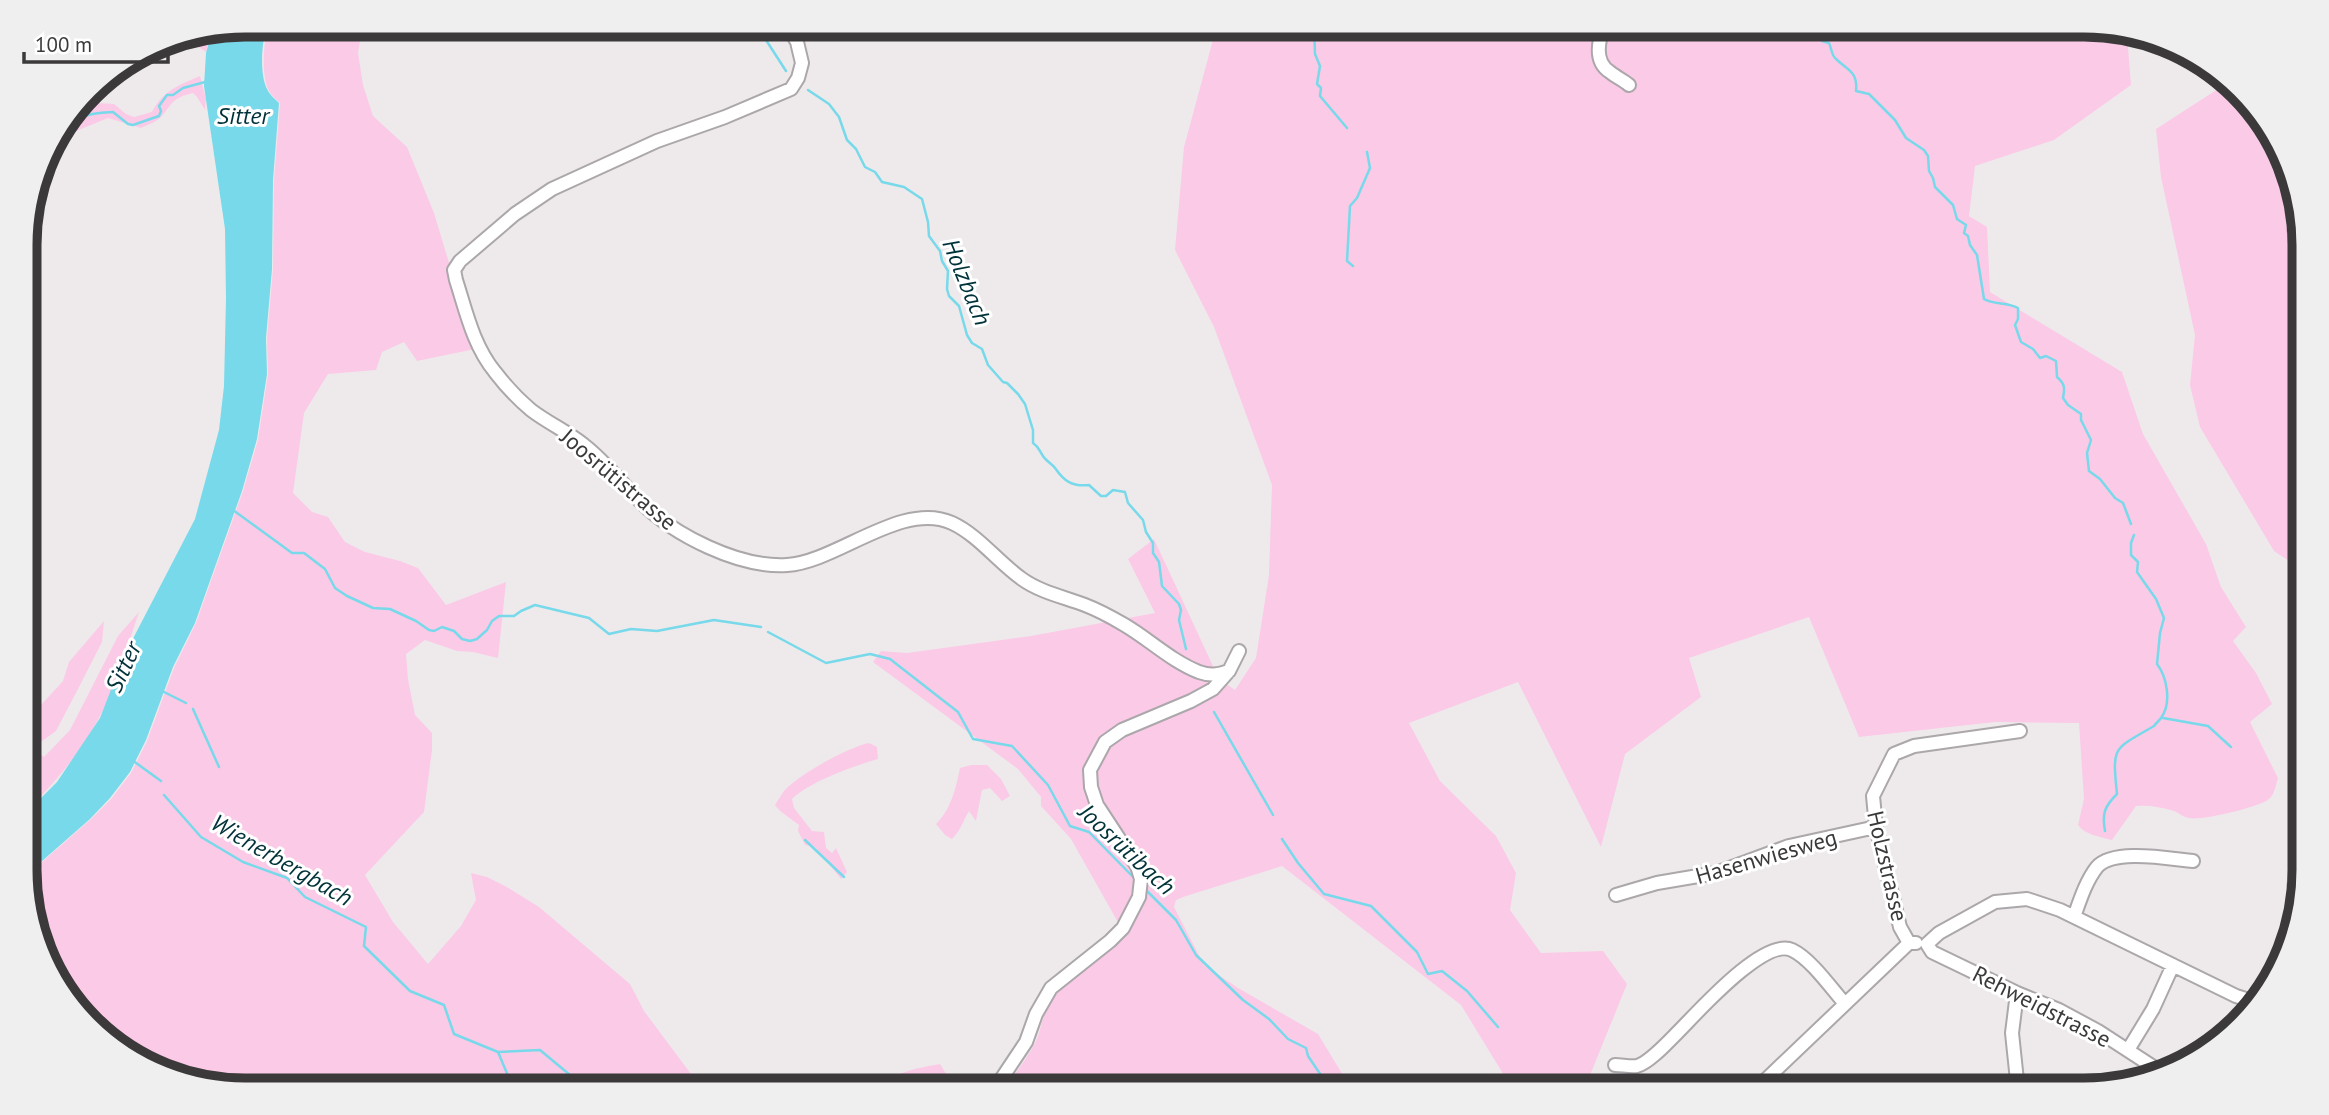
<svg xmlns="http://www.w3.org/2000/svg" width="2329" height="1115" font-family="'PT Sans',sans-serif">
<rect width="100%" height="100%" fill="#eeeaec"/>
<path fill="#fbcae7" d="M1588 24 2084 25 2127 35 2131 85 2054 140 1975 166 1969 216 1987 227 1990 292 2122 372 2143 434 2206 544 2221 587 2246 627 2233 641 2256 673 2272 704 2250 722 2278 778C2276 784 2275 794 2269 799 2260 807 2201 821 2189 818 2183 817 2179 813 2174 811 2161 807 2149 805 2136 806L2112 840C2101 837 2085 835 2078 825L2084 799 2079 723 1995 722 1859 737 1809 617 1689 658 1701 697 1625 754 1601 847 1518 682 1409 723 1440 781 1496 836 1516 873 1510 910 1541 953 1603 951 1627 984 1584 1090H1513L1461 1005 1282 866 1186 896 1176 900 1174 907 1204 965 1238 988 1318 1034 1352 1090H1004C1014 1075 1025 1061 1034 1045 1042 1031 1042 1011 1054 995 1075 968 1107 953 1131 928L1119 924 1071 839 1041 806V797L1018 769 873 662 881 651 907 653 1031 636 1155 613 1128 559 1154 539 1219 679 1235 690 1256 658 1269 575 1272 485 1214 327 1175 250 1184 147 1217 25Z
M268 25H363L358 53 363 85 373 116 407 147 434 213 475 349 417 361 404 342 382 352 376 370 328 374 304 413 293 493 312 512 328 517 345 542 365 552 400 561 418 568 446 605 506 582 498 658 473 652 457 651 425 640 406 654 408 679 415 715 432 733V750L424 812 365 875 393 922 428 964 461 926 476 900 471 873 487 877 505 886 539 907 630 984 644 1011 703 1090H245L148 1068 70 1004 26 899V876L90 820 111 799 131 773 147 741 174 668 196 623 243 491 258 440 268 374 267 338 273 269 274 180 280 103C276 99 270 94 268 89 261 74 264 40 268 25Z
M211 31 206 52 197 46 196 34Z
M116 69 113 79 98 103 114 104 126 114 134 117 152 112C164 90 177 86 200 76L206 99 205 110 197 97 193 93C172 98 173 103 161 117 156 122 147 125 141 128L108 118 69 134 54 152H46L47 147 99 80Z
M2218 89H2229L2267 122 2303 217 2304 571 2274 551 2200 427 2190 385 2195 335 2161 177 2156 129Z
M139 612C127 647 117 686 99 718 80 754 54 783 26 812V710L34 705H41L63 681 69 662 104 621 102 642 78 689 56 731 38 744 35 750 44 757 70 730 118 636Z
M869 743 877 747 878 759C854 766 809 782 792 799L794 808 812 831 824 832 826 848 832 853 836 848 847 872 841 879 815 847 805 845 798 831 799 825 780 811 775 805C778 800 781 795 784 791 798 775 848 747 869 743Z
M971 765H987L1001 779 1010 796 1002 801 990 788 982 790 976 821 969 811C963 821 961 830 952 839L945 835 936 824C951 810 956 787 960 768Z
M940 1064 956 1090H872C896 1072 912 1069 940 1064Z"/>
<path fill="#77d9e9" d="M245 25H267C262 41 259 73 267 89 269 94 275 99 279 103L273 180 272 269 266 338 267 374 257 439 242 491 195 623 173 667 146 740 130 772 110 798 90 819 26 875V813L57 782 100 718 124 656 195 519 219 430 224 386 226 298 225 229 204 86 206 53 212 31Z"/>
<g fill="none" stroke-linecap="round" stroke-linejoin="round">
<path stroke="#77d9e9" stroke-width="2.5" d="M761 24 766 40 786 71
M1314 24 1315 54 1320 66 1317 84 1321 88 1320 96 1347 128
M1814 30 1822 41 1829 43C1832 49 1831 55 1836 59 1847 70 1858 71 1856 91L1869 94 1895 120 1906 138 1924 150 1928 156 1929 171 1933 178 1935 187 1953 205 1957 219 1966 225 1964 233 1968 236 1970 245 1977 255 1984 299C1994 305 2007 302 2018 308V319L2015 325 2021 342 2033 349 2040 358 2046 356 2056 361 2057 377C2065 384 2065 388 2063 398L2068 405 2081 414V420L2091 440 2087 453 2089 471 2100 479 2115 498 2123 503 2131 524
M808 90 829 104 839 117 847 140 856 149 865 167 875 172 882 182 904 187 922 199 928 222 929 236 940 251 942 261 948 271 947 289 949 296 959 306 967 335 972 343 982 349 988 365 1003 382 1007 383 1018 394 1025 404 1033 430V443C1039 447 1039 450 1043 456 1046 461 1052 464 1055 468 1064 481 1072 487 1089 485L1101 496H1106L1113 490 1125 492 1128 503 1143 520 1146 532 1153 543V553L1159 562 1162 586 1179 604 1181 610 1179 620 1186 649
M48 147C57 144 58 138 64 131 79 114 93 113 113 112L128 124 133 125 159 116 161 111 159 106 167 95H173L183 88 205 82
M1353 266 1347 261 1350 206 1357 198 1370 168 1367 152
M233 510 292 553H304L325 569 335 588 347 596 373 608 390 609 416 621 429 630 434 631 442 627 454 631 462 639 470 641 477 639 487 630 492 621 499 616H514L521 611 535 605 589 618 609 634 631 629 657 631 714 620 761 627
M768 632 826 663 870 654 890 659 958 712 973 739 1012 746 1048 785 1070 826 1089 832 1137 881
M164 692 186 703
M193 709 219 767
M1214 712 1273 815
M2163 718 2208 726 2231 747
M132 760 161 781
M164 795 201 837 243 862 287 878 305 897 366 927 364 946 410 991 444 1005 454 1034 498 1052 540 1050 588 1090
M2105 831C2102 814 2104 807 2117 794 2112 745 2113 750 2154 726 2156 723 2159 721 2161 718 2172 703 2167 677 2157 664L2160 633 2164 618 2156 599 2137 572 2138 562 2131 555V543L2134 535
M1282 839 1298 863 1324 894 1371 906 1417 952 1428 974 1442 971 1467 991 1498 1027
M805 840 844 877
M1144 888 1176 920 1196 955 1243 1000 1269 1019 1288 1039 1306 1048 1308 1056 1331 1090
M498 1052 514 1090"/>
<defs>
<path id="minor" d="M787 24 797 42 802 63 798 78 791 89 725 117 657 141 552 189 515 214 460 261 454 270 456 280C466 311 473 345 495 372 505 385 518 399 531 410 548 423 568 432 584 445 605 461 621 483 640 501 673 535 739 568 787 565 837 562 902 500 952 523 978 535 998 562 1022 579 1040 592 1064 597 1085 605 1098 610 1111 617 1123 624 1149 639 1171 661 1199 672 1210 676 1218 675 1229 671
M1604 24C1599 40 1593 61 1610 72 1616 77 1623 80 1629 85
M1616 895 1657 883 1716 873 1789 846 1876 827
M2074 917C2080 900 2086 881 2097 867 2114 848 2170 859 2193 861
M1909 943 1900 927 1876 827 1873 796 1894 754 1914 746 2020 731
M1927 944 1939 933 1995 902 2027 899 2060 910 2236 996 2252 1001
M1927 944 1932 952 2017 993 2059 1010 2098 1031 2158 1070
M2017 993 2012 1033 2018 1090
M2128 1050 2153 1009 2173 965
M1615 1065C1622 1065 1630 1067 1637 1066 1649 1063 1669 1041 1678 1032 1698 1012 1764 937 1792 950 1811 959 1831 988 1845 1004
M994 1090 1026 1042 1036 1014 1051 988 1110 941 1123 928 1139 897 1141 879 1137 866 1097 805 1091 787 1090 770 1105 742 1122 730 1191 701 1213 689 1229 671 1239 651
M1755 1090 1909 943H1916"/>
</defs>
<use href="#minor" stroke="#aba7aa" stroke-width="16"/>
<use href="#minor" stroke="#fff" stroke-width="12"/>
</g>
<g text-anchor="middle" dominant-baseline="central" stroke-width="6" stroke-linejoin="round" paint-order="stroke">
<g font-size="23" fill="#3b393a" stroke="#fff">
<text transform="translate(619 479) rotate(40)">Joosrütistrasse</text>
<text transform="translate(1766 856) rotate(-16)">Hasenwiesweg</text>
<text transform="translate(1888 866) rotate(77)">Holzstrasse</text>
<text transform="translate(2042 1006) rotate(27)">Rehweidstrasse</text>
</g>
<g font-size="24" font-style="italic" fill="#003239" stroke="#fff">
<text x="243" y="115">Sitter</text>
<text transform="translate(967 282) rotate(68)">Holzbach</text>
<text transform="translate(123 667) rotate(-65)">Sitter</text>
<text transform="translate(1127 849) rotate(43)">Joosrütibach</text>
<text transform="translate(282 860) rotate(30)">Wienerbergbach</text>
</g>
</g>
<path d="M0 0H2329V1115H0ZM245 37H2084A208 208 0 0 1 2292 245V870A208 208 0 0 1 2084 1078H245A208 208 0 0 1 37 870V245A208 208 0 0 1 245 37Z" fill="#efefef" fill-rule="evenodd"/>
<path fill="none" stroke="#3b393a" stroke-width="9" d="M245 37H2084A208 208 0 0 1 2292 245V870A208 208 0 0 1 2084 1078H245A208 208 0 0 1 37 870V245A208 208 0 0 1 245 37Z"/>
<path d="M24 52v10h144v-10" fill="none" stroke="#3b393a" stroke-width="3.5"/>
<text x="35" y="52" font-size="21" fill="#3b393a" stroke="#ffffff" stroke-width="5" paint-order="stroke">100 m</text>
</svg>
